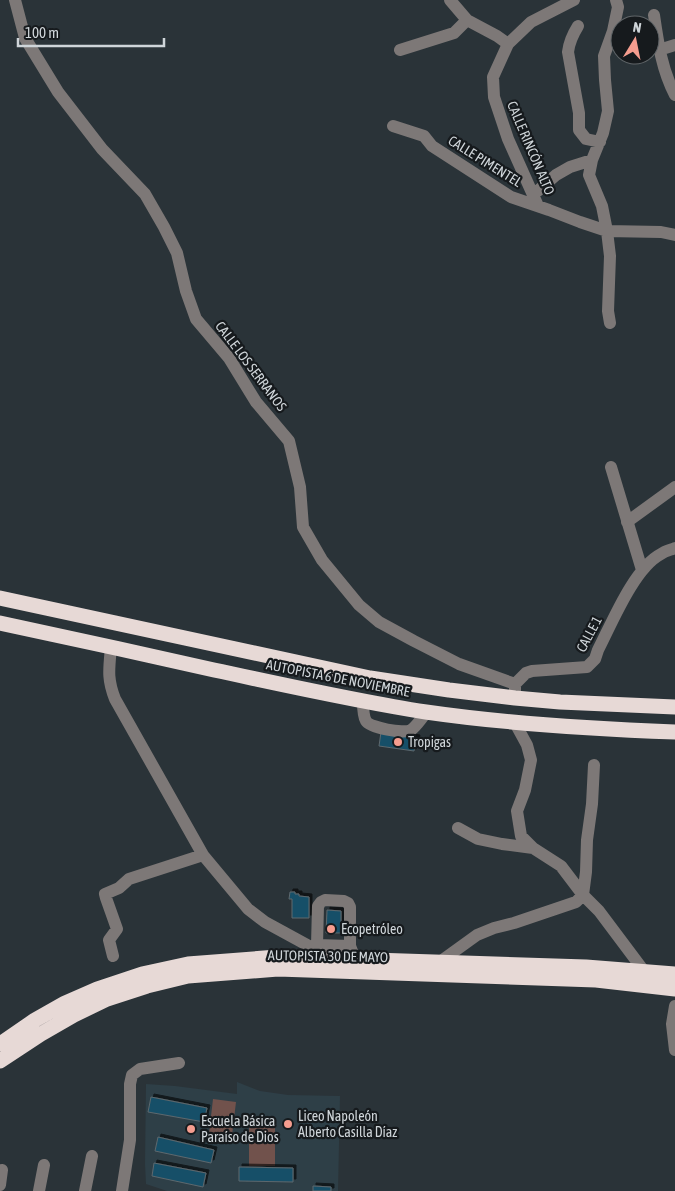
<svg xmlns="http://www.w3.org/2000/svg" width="675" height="1191" font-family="'Asap Condensed',sans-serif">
<defs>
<filter id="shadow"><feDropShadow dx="3" dy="-3" stdDeviation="0" flood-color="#0009"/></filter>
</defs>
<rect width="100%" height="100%" fill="#2a3338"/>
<path fill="#2e3f47" d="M237 1082 260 1091 288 1095 340 1096 338 1191H167L146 1184 145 1164 146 1084 175 1086 237 1094Z"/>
<path fill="#71524c" d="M213 1099 236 1102 231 1144 208 1142Z
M249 1123 275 1124V1166H249Z"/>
<path fill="#195067" stroke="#5d686e" filter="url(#shadow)" d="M381 732 417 738 414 751 379 746Z
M290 892H295V894H299V896L309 897V918H292V899H289Z
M327 910 341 911V933H326Z
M151 1097 207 1108 204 1122 148 1112Z
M158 1137 214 1150 211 1163 155 1151Z
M154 1163 206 1173 203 1187 152 1176Z
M239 1167 293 1168V1182L239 1181Z
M313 1186 331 1187V1191H313Z"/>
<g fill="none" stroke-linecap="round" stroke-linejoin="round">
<path stroke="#7d7877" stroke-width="12" d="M15 0 25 38 58 92 102 149 145 194 164 227 177 253 186 291 196 319 229 358 256 402 289 441 300 487 303 527 322 560 359 605 379 622 414 641 459 664 515 684
M450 0 467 20 497 36 508 44
M654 15C658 43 662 70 675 95
M578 26C573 34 569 43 568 52L579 113V130L586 139 600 142
M400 50 454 33 467 20
M659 50 675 45
M393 126 424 136 432 146 511 197 549 210 580 222 607 231 661 232 675 235
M533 195 556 175 570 167 592 160
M538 206 508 139 494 97 493 77 508 44 531 22 574 0
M610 323 608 311 610 256 607 231 602 206 589 175 592 160 603 133 608 111 605 80 604 56 613 31 618 7 616 0
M611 467 642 570
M627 522 675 487
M111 647C109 669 107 679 115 699L203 855 248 909 265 922 309 946 313 951V958
M515 693V684L526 673 532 671 587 667 595 659 598 650C612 623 634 568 661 554 665 551 670 550 675 548
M363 701C363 707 363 716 366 721 370 728 404 734 411 730 417 726 422 717 427 712
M515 723 527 745 531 760 525 790 517 811 521 836 533 848 561 866 583 895 599 911 644 971
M458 828 478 839 502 844 533 848
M317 945 350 946
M313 951 317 945 318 906 321 902 325 900 344 901 348 903 350 907V946L355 959
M113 956 109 940 117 929 106 898 105 894 119 888 129 879 203 855
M441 961 477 935 494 928 514 923 576 902 583 895 586 872 587 840 592 804 594 765
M675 1006 672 1024 675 1050
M0 1185 2 1170
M39 1191 44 1165
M85 1191 92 1156
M122 1191 130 1140V1084L132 1075 140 1069 179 1063"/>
<path stroke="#e7d9d6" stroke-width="15" d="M0 598 370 678 449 690 515 698 560 702 675 707
M0 623C71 638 143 654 214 670 285 685 355 701 426 712 509 724 592 729 675 732
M0 1044 35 1020 65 1003 97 989 142 974 188 964 277 957 313 958 586 967 675 974
M0 1061 41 1034 74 1015 107 999 147 986 188 976 278 969 596 980 675 989"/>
</g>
<g fill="#f59d8f" stroke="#161a1d" stroke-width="2">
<circle cx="398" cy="742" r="5"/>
<circle cx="331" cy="929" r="5"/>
<circle cx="288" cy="1124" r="5"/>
<circle cx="191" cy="1129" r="5"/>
</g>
<g text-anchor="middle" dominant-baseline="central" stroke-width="4.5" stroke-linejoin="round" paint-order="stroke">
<g font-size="14" fill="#cfd5d9" stroke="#161a1d">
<text transform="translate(531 148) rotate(67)">CALLE RINCÓN ALTO</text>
<text transform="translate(485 161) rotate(32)">CALLE PIMENTEL</text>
<text transform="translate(251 366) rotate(53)">CALLE LOS SERRANOS</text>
<text transform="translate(589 634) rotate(-62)">CALLE 1</text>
<text transform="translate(338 678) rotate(11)">AUTOPISTA 6 DE NOVIEMBRE</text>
<text transform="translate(328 956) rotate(1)">AUTOPISTA 30 DE MAYO</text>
</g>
<g font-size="14" fill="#cfd5d9" stroke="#161a1d" text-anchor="start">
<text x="408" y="742">Tropigas</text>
<text x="341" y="929">Ecopetróleo</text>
<text x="298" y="1116">Liceo Napoleón<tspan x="298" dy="16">Alberto Casilla Díaz</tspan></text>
<text x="201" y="1121">Escuela Básica<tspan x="201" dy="16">Paraíso de Dios</tspan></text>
</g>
</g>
<g transform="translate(635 40) rotate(10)"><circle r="24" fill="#161a1d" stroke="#606568"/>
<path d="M0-4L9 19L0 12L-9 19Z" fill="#f59d8f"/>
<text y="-8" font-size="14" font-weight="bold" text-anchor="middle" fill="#cfd5d9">N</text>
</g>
<path d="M18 38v8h146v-8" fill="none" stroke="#cfd5d9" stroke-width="2.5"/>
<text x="25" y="38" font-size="15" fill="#cfd5d9" stroke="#161a1d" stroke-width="4" paint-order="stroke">100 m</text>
</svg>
